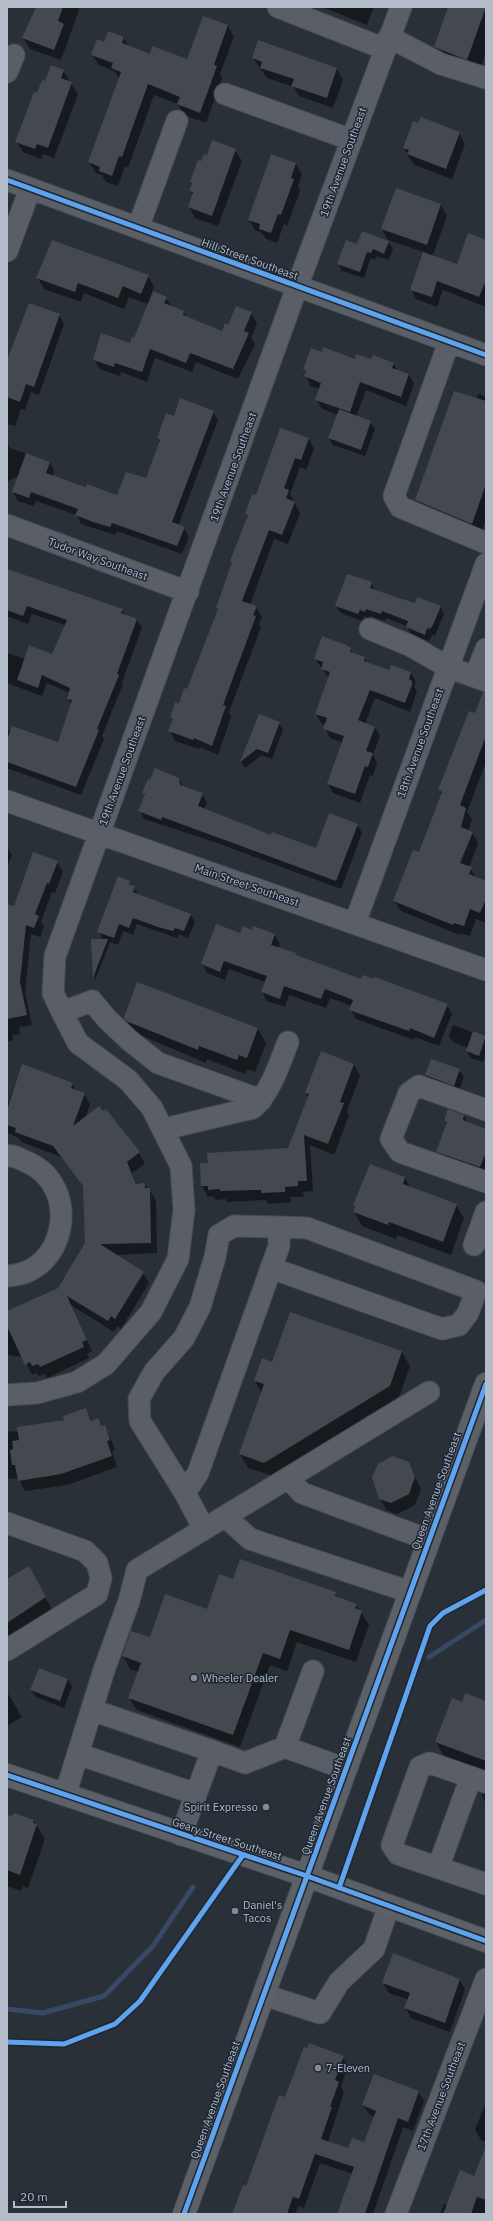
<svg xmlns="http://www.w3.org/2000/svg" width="493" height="2221" font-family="'IBM Plex Sans',sans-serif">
<rect width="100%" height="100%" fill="#2a3038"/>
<path fill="#0007" d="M36 7H80L61 60 30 49 23 38Z
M322 7H374L367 25Z
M449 7H486V53L477 77 445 65 435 47Z
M203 17 228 26 234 37 220 74 222 78 206 123 184 115 178 104 154 95 128 168 125 166 118 186 106 182 102 175 96 173 89 162 120 80 114 71 99 65 92 55 105 43 124 38 129 47 150 55 187 60Z
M258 42 337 69 343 80 333 108 299 96 294 87 267 78 253 58Z
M63 71 78 94 54 158 43 154 41 159 23 152 16 141 38 94 46 82Z
M419 124 459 133 465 144 452 179 415 165 410 159 404 148Z
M235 150 242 161 218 226 195 218 189 207 193 195 190 191 191 182 202 162 207 156Z
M296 164 302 174 298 187 300 191 287 226 284 224 277 243 266 239 262 233 255 230 249 220Z
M396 189 441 205 447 216 432 257 457 265 486 241V307L443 290 437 307 416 299 411 289 424 252 388 240 382 229Z
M388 242 393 249 389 260 377 256 375 260 371 258 364 278 342 271 338 263 358 245Z
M148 276 154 287 152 292 166 298 172 307 184 312 187 318 223 332 229 326 251 313 257 323 251 338 255 344 238 379 196 362 192 372 155 358 147 382 121 372 120 376 100 369 94 360 131 344 135 339 148 304 129 297 124 309 84 293 81 302 44 289 38 278Z
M59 315 64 324 39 395 31 392 25 410 21 409 15 426 7 424V366Z
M322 353 355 360 394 364 397 371 409 375 414 384 406 406 366 390 356 417 370 422 375 429 365 456 333 445 329 438 338 415 322 409 316 399 320 389 310 386 304 370Z
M479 394 486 397V519L480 537 424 514 416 500Z
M213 412 218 420 178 526 184 528 189 537 182 554 117 531 115 535 81 524 77 515 36 501 34 506 18 501 13 492 18 476 7 482V442L10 448 50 462 54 471 53 476 118 497 147 479 160 443 158 438 174 417Z
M309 439 314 449 306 470 300 467 290 494 300 513 288 544 274 539 250 605 256 607 262 617 259 624 261 627 229 712 231 717 218 755 200 747 199 749 175 741 170 731 173 721 171 718 188 690 218 610 217 608 233 563 231 561 248 517 246 514 256 497Z
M7 570 122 610 125 615 137 620 142 628 122 682 123 684 102 736 104 739 81 795 7 768V730L58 744 71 704 68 698 70 693 47 683 42 696 7 683V653L25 659 53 655 65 625 32 614 28 624 7 616Z
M371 583 375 590 415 604 440 606 444 614 435 636 432 635 429 641 411 634 407 626 386 618 385 621 370 616 369 618 364 616 362 621 341 613 336 606Z
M350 649 353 654 365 658 367 663 390 671 392 666 411 673 416 682 414 687 417 691 410 712 375 698 365 724 375 727 380 736 373 755 377 763 373 776 370 775 360 803 333 793 328 784 343 743 330 738 325 729 326 725 321 723 316 714 329 678 315 659Z
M483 693H486V762L467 812 472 819 468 831 472 832 478 843 469 867 477 879 486 884V923L476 919 470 936 460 933 459 935 401 911 394 901 419 853 442 795 439 790 475 714Z
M259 715 279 723 283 730 272 759 262 755 245 768 241 762Z
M178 778 183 787 202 794 207 803 204 809 271 836 316 849 357 824 362 833 341 889 220 844 144 819 140 811 145 796 143 792Z
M7 847 12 855 7 867Z
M57 862 63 872 55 893 52 892 41 922 44 926 40 937 31 934 25 992 32 1025 19 1027 20 1034 12 1035 13 1040 7 1042V905L15 908Z
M129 882 139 895 190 914 195 922 188 938 179 934 177 938 137 924 133 935 123 931 118 945 110 942 95 980 92 940H103L99 932Z
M254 927 275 935 280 944 278 948 296 954 297 957 362 980 447 1005 452 1014 439 1046 415 1037 414 1040 356 1019 351 1010 352 1006 330 998 326 1008 289 995 285 1007 267 1001 262 992 265 982 229 969 225 980 207 973 202 964 241 934 252 931Z
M125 1018 258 1029 266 1043 255 1072 247 1069 245 1074 207 1059 206 1063 133 1032Z
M453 1025 486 1037V1054L483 1062 471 1058 467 1051 468 1048 453 1042 449 1036Z
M23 1065 72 1084 76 1090 84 1094 90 1104 86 1117 139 1153 145 1164 132 1173 137 1185 145 1184 156 1200 157 1253 114 1255 143 1273 149 1283 121 1329 117 1326 114 1332 71 1305 92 1351 87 1354 89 1358 47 1378 45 1374 39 1376 37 1373 32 1375 23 1357 7 1355V1310H11L58 1288 86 1244 85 1188 61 1157 22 1142 19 1138 7 1133V1106Z
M354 1065 360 1076 347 1111 349 1115 334 1155 310 1145 313 1191 303 1192 304 1197H290L291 1202 268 1204 266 1200 227 1202 226 1199 216 1200 213 1196 208 1197 202 1186 209 1163 289 1149 308 1097 306 1093Z
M459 1070 464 1077 458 1092 430 1083 426 1075Z
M464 1116 468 1123 486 1130V1177L444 1163 437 1152 447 1125 445 1121Z
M371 1165 405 1178 410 1187 456 1205 464 1218 451 1255 397 1235 396 1239 362 1226 354 1212V1205Z
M402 1352 410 1366 398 1400 273 1476 248 1468 240 1454 262 1393 255 1381 272 1363Z
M86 1409 93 1422 97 1420 110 1437 115 1450 112 1452 117 1467 67 1485 25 1491 19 1479 7 1478V1431L19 1432 65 1420Z
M408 1463 421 1489 415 1505 397 1514 386 1510 380 1498Z
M28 1568 53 1611 7 1641V1580Z
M234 1581 335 1593 338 1598 356 1605 369 1625 356 1662 297 1642 287 1671 270 1665 240 1747 137 1710 129 1698 139 1672 130 1669 123 1656 151 1638 208 1610Z
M68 1679 72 1687 64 1708 36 1697 31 1690Z
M7 1692 22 1717 7 1726Z
M486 1702V1771L444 1756 436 1742 462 1703Z
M482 1794H486V1804L482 1796Z
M14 1814 34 1821 45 1839 28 1888 23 1886 21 1891 7 1886V1816L13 1818Z
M393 1954 460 1980 465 1989 450 2032 411 2018 406 2008 409 2000 389 1993 383 1983Z
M343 2057 348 2066 341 2087 344 2092 328 2142 349 2149 365 2143 375 2117 369 2114 363 2105 418 2092 424 2101 413 2131 403 2127 373 2214H338L353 2174 320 2163 304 2208 298 2206 295 2214H233L285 2098Z
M486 2102V2142L481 2140 475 2130Z
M483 2164 486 2165V2214H440L444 2204 448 2206 475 2177Z"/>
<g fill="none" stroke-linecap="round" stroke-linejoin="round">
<path stroke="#384963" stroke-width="5" d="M429 1657 486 1620
M7 2009 43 2013 104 1996 153 1946 193 1887"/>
</g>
<path fill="#444950" d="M36 7H63L58 21 64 24 54 50 22 38Z
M448 7H486L467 60 434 47Z
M203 16 228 25 214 65 217 66 200 113 177 104 180 97 148 84 122 157 119 156 112 176 99 171 100 167 88 162 121 72 111 68 113 63 91 55 97 39 104 42 108 31 124 37 122 43 150 54 152 46 187 59Z
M258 40 337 68 327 98 291 86 294 79 260 68 262 62 252 58Z
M51 65 64 70 61 78 72 82 48 148 37 144 35 149 15 142 34 92 37 93 42 80 45 81Z
M421 117 460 132 446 169 407 154 409 150 403 148 413 121 418 123Z
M212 140 236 149 212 216 188 207 193 192 189 191 192 183 190 182 198 160 201 161 204 154 207 155Z
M271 154 296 163 291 178 294 179 281 215 278 214 271 233 259 229 260 224 248 220Z
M396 188 441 204 427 245 381 229Z
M362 231 389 241 384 254 373 249 371 253 367 252 360 272 337 264 346 240 357 244Z
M468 233 486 240V280L479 297 437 281 432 297 410 290 423 252 457 264Z
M52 240 149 275 141 294 123 286 118 298 78 283 75 292 36 278Z
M153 291 167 297 164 303 184 311 183 315 222 331 225 323 228 325 236 306 252 312 244 331 249 333 233 369 190 353 186 363 150 349 142 372 115 363 114 367 93 360 101 333 130 343 132 337 134 338Z
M29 303 60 314 34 387 26 384 20 402 7 397V360Z
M323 347 355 359 356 354 371 359 373 355 394 363 392 368 409 374 401 397 360 382 350 412 315 400 321 383 304 376 306 371 303 370 311 348 322 352Z
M454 391 486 401V484L472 524 415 500Z
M180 398 214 411 172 522 185 527 177 546 112 523 110 527 93 522 75 515 78 509 31 492 29 498 12 492 26 453 50 462 46 473 86 487 87 484 117 495 126 472 146 478 160 440 157 438 166 413 174 416Z
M339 409 371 421 361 450 328 438Z
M280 428 309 438 301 460 295 458 284 488 289 490 286 498 295 502 282 535 269 530 242 601 257 606 253 615 256 616 223 705 226 706 212 746 194 738 193 740 168 731 173 719 170 718 175 702 179 704 184 688 187 689 218 609 216 608 232 562 230 561 248 515 245 514 252 494 256 495Z
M7 569 123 609 121 613 137 619 117 674 119 675 97 729 99 730 76 787 7 762V740L12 726 58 742 72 700 67 699 70 688 42 675 38 688 17 680 29 645 52 654 67 620 27 606 23 616 7 610Z
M347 574 372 582 370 588 399 598 415 603 417 597 441 606 433 625 430 629 427 628 425 635 406 627 408 621 382 611 381 614 366 609 365 612 360 610 358 614 335 606Z
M322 636 346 645 351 648 350 652 365 657 364 661 389 670 391 665 411 672 409 679 412 681V685L405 703 370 690 358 720 375 727 366 751 373 753 368 767 365 766 355 794 327 784 344 736 323 729 327 718 315 714 330 672 321 669 323 662 314 659Z
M483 692 486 693V736L460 805 466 808 461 827 473 832 460 863 472 867 469 874 486 881V899L480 913 470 909 464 926 454 923 453 925 393 901 413 850 419 852 442 792 438 790 469 711 475 713Z
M259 714 280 722 268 753 257 749 240 762Z
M155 768 179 778 180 785 203 793 198 806 271 835 272 832 316 848 329 813 358 824 336 881 162 817 161 820 138 811 145 794 142 793 148 779 150 780Z
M33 852 58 861 49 884 47 883 35 914 39 916 34 928 26 925 20 982 27 1015 7 1019V904L14 906Z
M118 876 130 881 129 884 135 886 133 892 191 914 184 931 175 928 173 931 158 927 133 918 129 928 119 924 114 938 97 932Z
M216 924 240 933 243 926 252 930 253 926 275 934 271 945 296 953V955L361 979 363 975 374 979 375 977 448 1004 434 1038 410 1028 409 1031 349 1010 353 1000 325 989 321 999 284 986 280 999 261 992 267 976 224 961 220 972 201 964Z
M91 939H108L93 978Z
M137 982 258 1028 247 1058 239 1055 237 1060 199 1046 198 1050 126 1021 124 1018Z
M473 1031 486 1036 479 1056 466 1051Z
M321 1051 354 1064 340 1102 344 1103 328 1144 304 1135 307 1181H298V1186L285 1187V1192L261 1193V1190L220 1191V1189L208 1190V1186H201L200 1163H208L207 1153 288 1148 309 1094 305 1093Z
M431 1059 460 1069 454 1086 425 1075Z
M22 1064 73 1083 71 1088 85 1093 73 1126 99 1106 103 1111 106 1109 140 1152 127 1162 136 1184 145 1183V1188H150L151 1243 100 1244 144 1272 115 1319 111 1316 108 1321 67 1296 87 1340 82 1342 84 1347 40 1367 38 1364 32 1366 30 1362 25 1365 7 1326V1311L58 1288 85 1243 83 1186 53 1146 15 1132 16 1128 7 1125V1110Z
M448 1109 464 1115 463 1120 486 1129V1152L480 1167 436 1152 447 1122 444 1121Z
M370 1164 405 1177 403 1184 457 1204 443 1242 389 1222 388 1225 353 1212 355 1206 353 1205Z
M290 1312 402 1351 390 1386 264 1463 239 1454 264 1384 254 1381 262 1358 272 1362Z
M86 1408 91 1421 98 1418 101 1426 105 1425 110 1440 107 1441 112 1456 61 1474 18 1481 15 1465H12L10 1450 13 1449 12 1441 19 1440 17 1427 64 1420 63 1416Z
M392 1456 409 1462 415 1477 409 1494 391 1503 379 1499 372 1477 378 1464Z
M240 1559 336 1592 335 1596 357 1604 355 1608 362 1611 349 1650 290 1630 280 1659 263 1653 233 1735 128 1698 141 1663 122 1656 131 1631 150 1637 165 1594 207 1609 219 1574 233 1579Z
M29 1566 46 1597 7 1623V1579Z
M39 1668 68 1679 60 1701 30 1690Z
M465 1693 486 1701V1761L435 1742 452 1698 462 1702Z
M14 1813 34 1820 33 1823 37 1824 20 1875 7 1870V1815L12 1816Z
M393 1953 460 1979 445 2023 404 2008 410 1993 382 1983Z
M309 2043 344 2056 335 2080 339 2082 330 2107H332L321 2139 348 2148 352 2138 364 2142 376 2111 362 2105 374 2074 419 2091 408 2122 398 2118 365 2214H337L354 2167 315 2154 299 2199 293 2197 287 2214H232L243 2185 246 2186 279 2095 285 2097 304 2047 307 2048Z
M485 2148 486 2200 477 2197 471 2214H443L460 2170 474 2176Z"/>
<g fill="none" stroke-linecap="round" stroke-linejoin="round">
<defs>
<path id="minor" d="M278 7 385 49
M389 37 441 64 486 78
M7 72 14 55
M225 94 352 140
M7 180 486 355
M138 228 177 121
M7 251 30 189
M449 342 394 496 400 507 486 543
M7 525 188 592
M370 629 411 646 448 667 486 681
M475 677 486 649
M7 801 486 970
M355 923 486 564
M62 1012 92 1001 107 1019 129 1040 158 1063 261 1100
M486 1110 419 1086 409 1093 391 1139 400 1152 486 1182
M164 1129 253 1108C271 1091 279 1065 288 1042
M7 1156C15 1155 20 1159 27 1162 82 1186 67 1274 7 1276
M474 1245 486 1212
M271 1268 442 1329 459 1325 468 1313 476 1291 307 1228 279 1227
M7 1395 37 1393 77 1382 106 1364 151 1312 178 1259 184 1210 181 1166 152 1108 128 1080 78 1043 62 1012 53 993 55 956 297 287 401 7
M288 1478 302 1493 429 1540
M185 1493 198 1473 279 1246V1227L234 1226 219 1235 215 1257 200 1307 184 1338 154 1372 139 1399 140 1421 185 1493 204 1529
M225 1516 250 1539 410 1592
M7 1523 85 1551 97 1563 101 1578 97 1594 7 1650
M92 1710 212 1751
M285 1747 313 1671
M78 1754 196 1794
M485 1782 430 1763 420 1767 392 1845 398 1854 486 1884
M65 1795 104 1670 129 1601 137 1570 429 1392
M181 1835 212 1751 245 1763 285 1747 346 1769
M438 1868 471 1777
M264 1995 320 2013 339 1982 374 1949 389 1906
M396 2214 486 1979"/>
<path id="major" d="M7 1775 307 1876 486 1941
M184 2214 486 1384"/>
</defs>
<use href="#minor" stroke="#484c53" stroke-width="23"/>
<use href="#major" stroke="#484c55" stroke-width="24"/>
<use href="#minor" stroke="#5a5e66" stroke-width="21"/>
<use href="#major" stroke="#5c6168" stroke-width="22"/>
<defs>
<path id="cycleway" d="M7 180 486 355
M7 1775 307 1876 486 1941
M339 1888 430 1626 443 1613 486 1590
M7 2042 64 2044 115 2024 140 2001 243 1855
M184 2214 486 1384"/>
</defs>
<use href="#cycleway" stroke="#1d2633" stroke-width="8"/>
<use href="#cycleway" stroke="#60a3ed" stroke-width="5"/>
</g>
<g fill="#848b96" stroke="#1d2633" stroke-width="1.5">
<circle cx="194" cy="1678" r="4"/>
<circle cx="266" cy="1807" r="4"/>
<circle cx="235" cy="1911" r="4"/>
<circle cx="318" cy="2068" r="4"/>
</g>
<g text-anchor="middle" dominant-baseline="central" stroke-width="3" stroke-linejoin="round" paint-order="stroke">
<g font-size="11" fill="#b4bcc9" stroke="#1d2633">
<text transform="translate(343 162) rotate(-70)">19th Avenue Southeast</text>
<text transform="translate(250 259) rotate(20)">Hill Street Southeast</text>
<text transform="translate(233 467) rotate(-70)">19th Avenue Southeast</text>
<text transform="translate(98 559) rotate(20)">Tudor Way Southeast</text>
<text transform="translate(420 743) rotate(-70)">18th Avenue Southeast</text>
<text transform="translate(122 771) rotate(-70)">19th Avenue Southeast</text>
<text transform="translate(247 885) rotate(19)">Main Street Southeast</text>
<text transform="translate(436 1491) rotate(-70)">Queen Avenue Southeast</text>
<text transform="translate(326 1796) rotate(-70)">Queen Avenue Southeast</text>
<text transform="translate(227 1839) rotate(18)">Geary Street Southeast</text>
<text transform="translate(441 2096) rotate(-69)">17th Avenue Southeast</text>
<text transform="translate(215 2100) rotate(-70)">Queen Avenue Southeast</text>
</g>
<g font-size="11" fill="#b4bcc9" stroke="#1d2633" text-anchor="start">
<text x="202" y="1678">Wheeler Dealer</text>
<text x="258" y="1807" text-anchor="end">Spirit Expresso</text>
<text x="243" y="1905">Daniel's<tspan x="243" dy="13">Tacos</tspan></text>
<text x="326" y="2068">7-Eleven</text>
</g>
</g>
<rect width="493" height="2221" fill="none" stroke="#b4bcc9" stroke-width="16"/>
<path d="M14 2201v6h52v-6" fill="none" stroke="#b4bcc9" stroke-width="2"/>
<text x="20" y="2201" font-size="12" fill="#b4bcc9" stroke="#1d2633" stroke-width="3" paint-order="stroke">20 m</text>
</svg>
